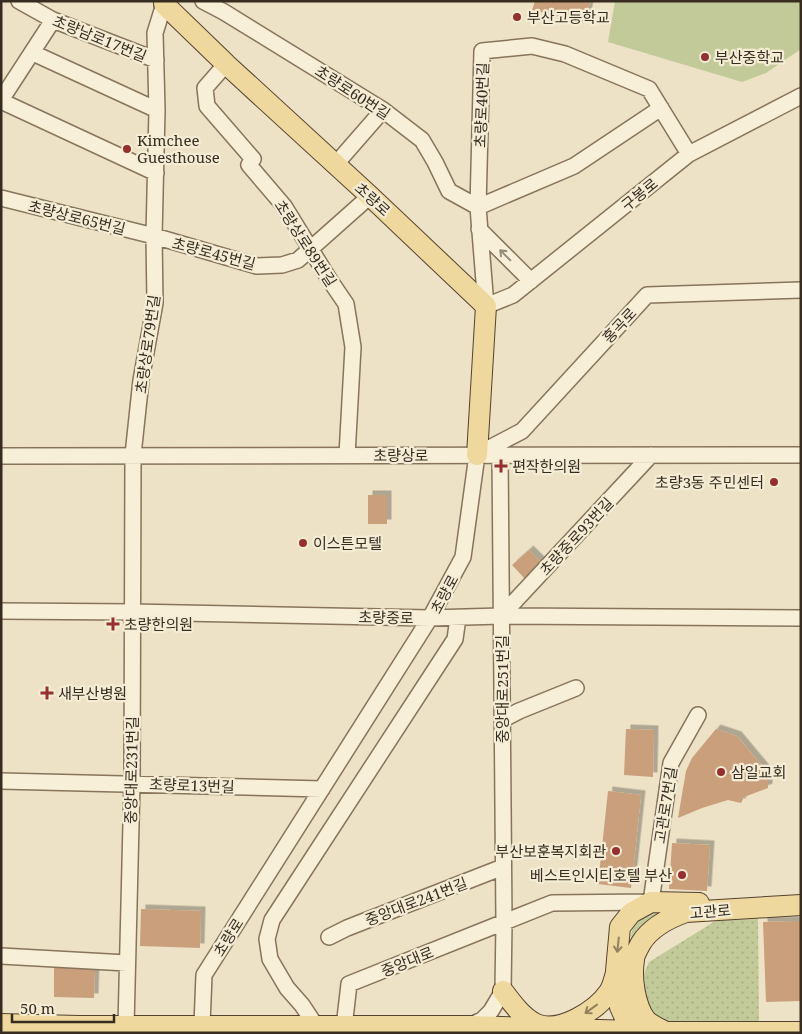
<svg xmlns="http://www.w3.org/2000/svg" width="802" height="1034" font-family="'Noto Serif','Noto Sans KR',serif">
<defs>
<pattern id="park-dots" width="8" height="8" patternUnits="userSpaceOnUse" patternTransform="scale(1.25)"><rect width="8" height="8" fill="#c3ca99"/><path d="M2 2h.1M6 6h.1" fill="none" stroke="#a8ae83" stroke-width="1.8" stroke-linecap="round"/></pattern>
<filter id="shadow"><feDropShadow dx="4.5" dy="-4.5" stdDeviation="0" flood-color="#0004"/></filter>
</defs>
<rect width="100%" height="100%" fill="#ede2c5"/>
<path fill="#c3ca99" d="M615 1H801V49L766 73 742 82 608 42Z
M661 911 665 913 631 942C631 920 641 915 661 911Z"/>
<path fill="url(#park-dots)" d="M758 919 759 1022 657 1021 645 1003 643 976 649 962 717 920Z"/>
<path fill="#c99f7c" filter="url(#shadow)" d="M535 1H590L585 23 532 10Z
M368 495H387V524H368Z
M529 550 541 562 525 579 512 565Z
M626 729 654 730 653 777 624 775Z
M716 729 737 736 768 773V788L744 797 741 803 728 800 702 808 678 818 686 771 692 758Z
M608 791 641 795 631 888 598 884Z
M672 843 710 845 707 891 669 889Z
M141 909 201 911 200 948 140 946Z
M800 921 801 1001 766 1002 763 922Z
M54 965H95L94 998 54 997Z"/>
<g fill="none" stroke-linecap="round" stroke-linejoin="round">
<defs>
<path id="minor" d="M19 1 53 20 156 60
M203 1 224 12 383 110 422 140 435 162 449 191 478 207 574 166 661 108
M33 53 157 110
M226 64 205 88 207 106 253 159 249 165 284 206 329 279 346 304 353 347 347 455
M1 100 53 20
M1 101 156 173
M689 154 649 89 565 54 532 46 482 51 478 207 486 306 513 295 689 154 801 96
M335 165 383 110
M1 198 154 236 257 266 282 265 298 260 370 196
M479 229 531 281
M480 453 522 431 647 295 801 290
M1 456 801 455
M1 611 132 612 430 618 501 616 801 618
M501 616 651 455
M502 720 519 711 576 688
M1 781 322 789
M329 937 347 928 503 867
M1 956 127 963
M202 1025 204 975 430 618 463 557 477 455
M126 1026 132 783 133 455 141 380 155 303 154 236 157 110 155 33 164 4
M316 1026 302 1005 287 988 270 959 267 939 272 920 455 639 458 618
M469 1026 482 1020 491 1011 503 991 504 922 500 455
M344 1027 349 984 552 903 651 902 671 763 698 715"/>
<path id="major" d="M164 1V4L226 64 370 196 486 306 477 455
M503 991C512 1003 522 1017 536 1024 559 1034 596 1011 609 992 613 986 614 979 616 973
M1 1024 78 1026H469L667 1032H801
M666 1032C660 1029 651 1025 646 1020 635 1006 631 978 634 960 634 955 639 947 641 943 651 927 669 918 686 912L801 905
M632 1033 620 1007 618 994 616 971 620 927 631 913 651 902 699 903"/>
</defs>
<use href="#minor" stroke="#87745b" stroke-width="18"/>
<use href="#major" stroke="#554230" stroke-width="22"/>
<use href="#minor" stroke="#f8efd8" stroke-width="15"/>
<use href="#major" stroke="#eed89e" stroke-width="20"/>
</g>
<defs><path id="oneway-shaft" d="M-6 0H5M1.5-3L5.5 0L1.5 3" fill="none" stroke-width="1.6" stroke-linecap="round" stroke-linejoin="round" transform="scale(1.25)"/></defs>
<use stroke="#988e7c" href="#oneway-shaft" transform="translate(505 255) rotate(-135)"/>
<g stroke="#92825e">
<use href="#oneway-shaft" transform="translate(618 945) rotate(96)"/>
<use href="#oneway-shaft" transform="translate(591 1009) rotate(144)"/>
</g>
<g fill="#94302e" stroke="#f4ecd4" stroke-width="2">
<circle cx="517" cy="17" r="5"/>
<circle cx="705" cy="57" r="5"/>
<circle cx="127" cy="149" r="5"/>
<path d="M498.5 458.5h5v5h5v5h-5v5h-5v-5h-5v-5h5z"/>
<circle cx="774" cy="482" r="5"/>
<circle cx="303" cy="543" r="5"/>
<path d="M110.5 616.5h5v5h5v5h-5v5h-5v-5h-5v-5h5z"/>
<path d="M44.5 685.5h5v5h5v5h-5v5h-5v-5h-5v-5h5z"/>
<circle cx="721" cy="772" r="5"/>
<circle cx="616" cy="851" r="5"/>
<circle cx="682" cy="875" r="5"/>
</g>
<g text-anchor="middle" dominant-baseline="central" stroke-width="4.5" stroke-linejoin="round" paint-order="stroke">
<g font-size="15" fill="#372c1f" stroke="#f4ecd4" text-anchor="start">
<text x="527" y="17">부산고등학교</text>
<text x="715" y="57">부산중학교</text>
<text x="137" y="140">Kimchee<tspan x="137" dy="17">Guesthouse</tspan></text>
<text x="512" y="466">편작한의원</text>
<text x="764" y="482" text-anchor="end">초량3동 주민센터</text>
<text x="313" y="543">이스튼모텔</text>
<text x="124" y="624">초량한의원</text>
<text x="58" y="693">새부산병원</text>
<text x="731" y="772">삼일교회</text>
<text x="606" y="851" text-anchor="end">부산보훈복지회관</text>
<text x="672" y="875" text-anchor="end">베스트인시티호텔 부산</text>
</g>
<g font-size="15" fill="#372c1f" stroke="#f4ecd4">
<text transform="translate(100 38) rotate(22)">초량남로17번길</text>
<text transform="translate(353 92) rotate(33)">초량로60번길</text>
<text transform="translate(481 105) rotate(-88)">초량로40번길</text>
<text transform="translate(639 194) rotate(-39)">구봉로</text>
<text transform="translate(373 199) rotate(42)">초량로</text>
<text transform="translate(77 217) rotate(14)">초량상로65번길</text>
<text transform="translate(306 243) rotate(57)">초량상로89번길</text>
<text transform="translate(214 253) rotate(15)">초량로45번길</text>
<text transform="translate(619 325) rotate(-47)">홍곡로</text>
<text transform="translate(147 344) rotate(-82)">초량상로79번길</text>
<text x="401" y="455">초량상로</text>
<text transform="translate(576 536) rotate(-47)">초량중로93번길</text>
<text transform="translate(444 594) rotate(-62)">초량로</text>
<text transform="translate(386 617) rotate(1)">초량중로</text>
<text transform="translate(502 689) rotate(-90)">중앙대로251번길</text>
<text transform="translate(131 770) rotate(-89)">중앙대로231번길</text>
<text transform="translate(192 785) rotate(2)">초량로13번길</text>
<text transform="translate(665 805) rotate(-81)">고관로7번길</text>
<text transform="translate(416 901) rotate(-21)">중앙대로241번길</text>
<text transform="translate(710 911) rotate(-5)">고관로</text>
<text transform="translate(228 937) rotate(-58)">초량로</text>
<text transform="translate(407 961) rotate(-22)">중앙대로</text>
</g>
</g>
<rect width="802" height="1034" fill="none" stroke="#372c1f" stroke-width="5"/>
<path d="M12 1014v8h102v-8" fill="none" stroke="#372c1f" stroke-width="2.5"/>
<text x="20" y="1014" font-size="15" fill="#372c1f" stroke="#f4ecd4" stroke-width="4" paint-order="stroke">50 m</text>
</svg>
